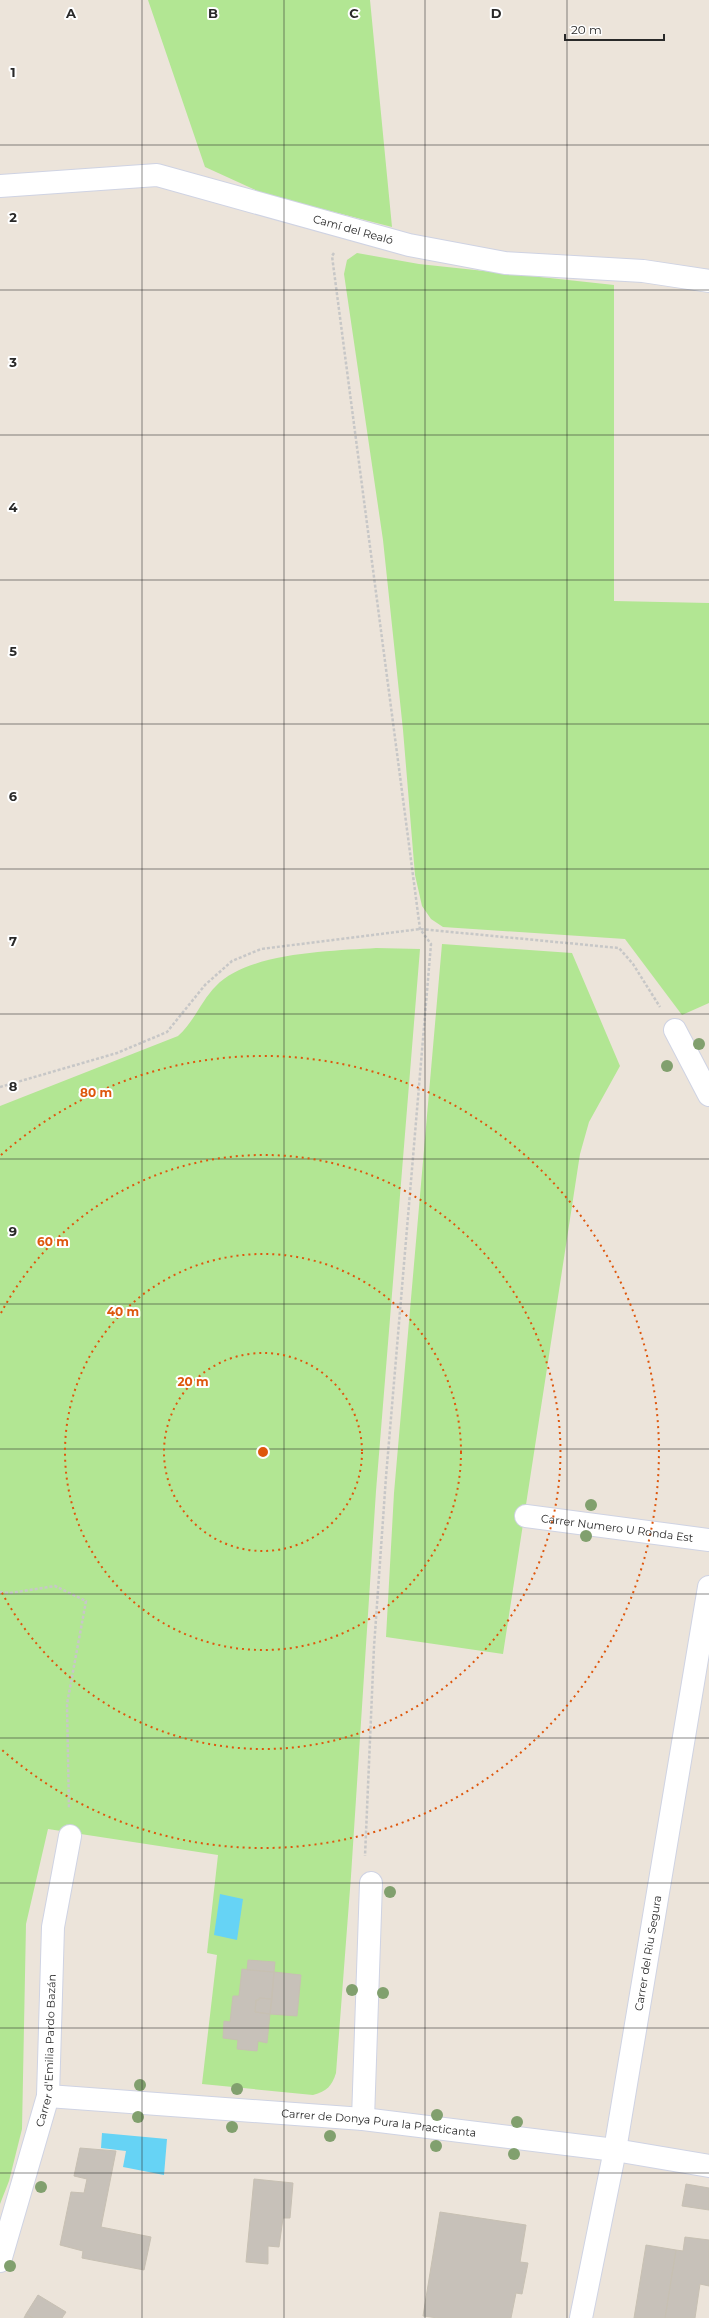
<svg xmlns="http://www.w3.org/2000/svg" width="709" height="2318" font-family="Montserrat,sans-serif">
<rect width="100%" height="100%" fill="#ece4da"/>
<path fill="#b2e693" d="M148 0H370L392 227 264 194 205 167Z
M357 253 419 264 614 285V601L709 603V1003L682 1015 625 939 443 927 431 919 422 906 415 875 403 730 383 540 344 274 347 260Z
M442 944 572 953 620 1066 589 1122 580 1154 503 1654 386 1637 394 1493Z
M376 948 420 949 376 1491 351 1876 336 2073C332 2086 327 2091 313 2095L202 2084 217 1955 207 1953 218 1855 48 1829 26 1924 22 2129 9 2181 0 2204V1106L178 1036C194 1022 201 1001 216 986 248 952 332 951 376 948Z"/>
<path fill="#66d3f5" d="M220 1894 243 1899 237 1940 214 1935Z
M102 2133 167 2139 164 2175 123 2167 126 2151 101 2148Z"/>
<path fill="#c7c1b9" stroke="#c7c0b3" d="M248 1960 275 1962 274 1972 247 1970Z
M242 1969 274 1972 272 1999 259 1998V2000H256L255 2012 270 2014 267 2043 258 2041 257 2051 237 2049 238 2040 223 2038 224 2021 230 2022 233 1996H239Z
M274 1972 301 1975 297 2016 270 2014Z
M259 1998 272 1999 270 2014 255 2012 256 2000H259Z
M80 2148 116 2151 101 2227 151 2237 144 2270 82 2258 83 2251 60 2245 71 2192 84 2193 87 2179 74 2176Z
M254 2179 293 2183 290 2218H283L279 2247 268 2246V2264L246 2262Z
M686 2184 709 2188V2210L682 2206Z
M440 2212 526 2225 520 2262 528 2263 522 2294 516 2293 511 2318H438L423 2316Z
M685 2237 709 2240V2286L700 2284 695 2318H665L676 2250 683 2251Z
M646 2245 676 2250 665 2318H634Z
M38 2295 66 2312 62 2318H33L26 2314Z
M26 2314 33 2318H24Z"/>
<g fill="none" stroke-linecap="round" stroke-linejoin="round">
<defs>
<g id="minor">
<path id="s1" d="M0 186 157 175 409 245 505 263 643 271 709 281"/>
<path d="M675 1030 709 1095"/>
<path id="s2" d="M526 1516 709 1540"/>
<path id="s3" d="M48 2096 363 2119 615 2150 709 2166"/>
<path d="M363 2119 371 1883"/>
<path id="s4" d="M0 2261 48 2096 53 1927 70 1836"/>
<path id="s5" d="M581 2318 615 2150 709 1587"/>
</g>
</defs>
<use href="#minor" stroke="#cfd3e3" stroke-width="24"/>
<path stroke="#c7c7c7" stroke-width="2.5" stroke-dasharray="3 2" stroke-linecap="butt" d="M334 253 332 256 420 929 431 944 386 1477 374 1647 365 1856
M0 1087 117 1053 167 1032 205 985 232 961 261 949 420 929 619 948 633 964 660 1007
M0 1592 10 1593 55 1586 86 1601 67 1704 69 1809"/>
<use href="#minor" stroke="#fff" stroke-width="22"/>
</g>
<g fill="#81a06e">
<circle cx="699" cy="1044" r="6"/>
<circle cx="667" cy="1066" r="6"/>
<circle cx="591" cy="1505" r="6"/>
<circle cx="586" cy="1536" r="6"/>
<circle cx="390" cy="1892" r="6"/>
<circle cx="352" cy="1990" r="6"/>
<circle cx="383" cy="1993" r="6"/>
<circle cx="140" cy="2085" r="6"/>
<circle cx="237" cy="2089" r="6"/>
<circle cx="437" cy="2115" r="6"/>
<circle cx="138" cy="2117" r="6"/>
<circle cx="517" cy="2122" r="6"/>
<circle cx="232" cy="2127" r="6"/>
<circle cx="330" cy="2136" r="6"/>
<circle cx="436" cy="2146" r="6"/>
<circle cx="514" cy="2154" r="6"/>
<circle cx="41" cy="2187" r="6"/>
<circle cx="10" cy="2266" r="6"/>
</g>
<path fill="none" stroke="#292929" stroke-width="1" stroke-opacity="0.55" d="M142 0V2318M284 0V2318M425 0V2318M567 0V2318M0 145H709M0 290H709M0 435H709M0 580H709M0 724H709M0 869H709M0 1014H709M0 1159H709M0 1304H709M0 1449H709M0 1594H709M0 1738H709M0 1883H709M0 2028H709M0 2173H709"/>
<g fill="none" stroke="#de570d" stroke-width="2" stroke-dasharray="2 4">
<circle cx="263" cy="1452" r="99"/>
<circle cx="263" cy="1452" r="198"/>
<path d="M1 1313A297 297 0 1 1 1 1591"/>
<path d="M1 1155A396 396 0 1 1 1 1749"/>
</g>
<g text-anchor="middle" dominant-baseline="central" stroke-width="4" stroke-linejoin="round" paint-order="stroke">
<g font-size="11" fill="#292929" stroke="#fff">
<text stroke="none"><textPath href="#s1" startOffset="361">Camí del Realó</textPath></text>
<text stroke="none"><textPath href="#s2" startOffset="92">Carrer Numero U Ronda Est</textPath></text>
<text stroke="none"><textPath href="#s5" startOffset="371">Carrer del Riu Segura</textPath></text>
<text stroke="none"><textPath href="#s4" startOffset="217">Carrer d'Emilia Pardo Bazán</textPath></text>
<text stroke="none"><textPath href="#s3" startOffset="332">Carrer de Donya Pura la Practicanta</textPath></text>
</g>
</g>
<g font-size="13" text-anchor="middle" font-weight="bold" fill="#292929" stroke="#fff" stroke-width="4" stroke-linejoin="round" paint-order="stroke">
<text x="71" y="18">A</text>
<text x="213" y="18">B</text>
<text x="354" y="18">C</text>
<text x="496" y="18">D</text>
<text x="13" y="77">1</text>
<text x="13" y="222">2</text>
<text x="13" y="367">3</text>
<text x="13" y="512">4</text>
<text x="13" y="656">5</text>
<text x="13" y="801">6</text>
<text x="13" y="946">7</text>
<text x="13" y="1091">8</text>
<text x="13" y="1236">9</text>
</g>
<circle cx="263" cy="1452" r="6" fill="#de570d" stroke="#fff" stroke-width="2"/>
<g font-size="12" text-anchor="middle" font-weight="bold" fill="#de570d" stroke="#fff" stroke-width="4" stroke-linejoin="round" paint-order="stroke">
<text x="96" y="1097">80 m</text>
<text x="53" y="1246">60 m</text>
<text x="123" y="1316">40 m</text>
<text x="193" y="1386">20 m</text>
</g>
<path d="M565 34v6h99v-6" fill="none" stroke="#292929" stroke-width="2"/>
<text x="571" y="34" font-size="12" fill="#292929" stroke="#ffffff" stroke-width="3" paint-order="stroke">20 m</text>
</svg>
